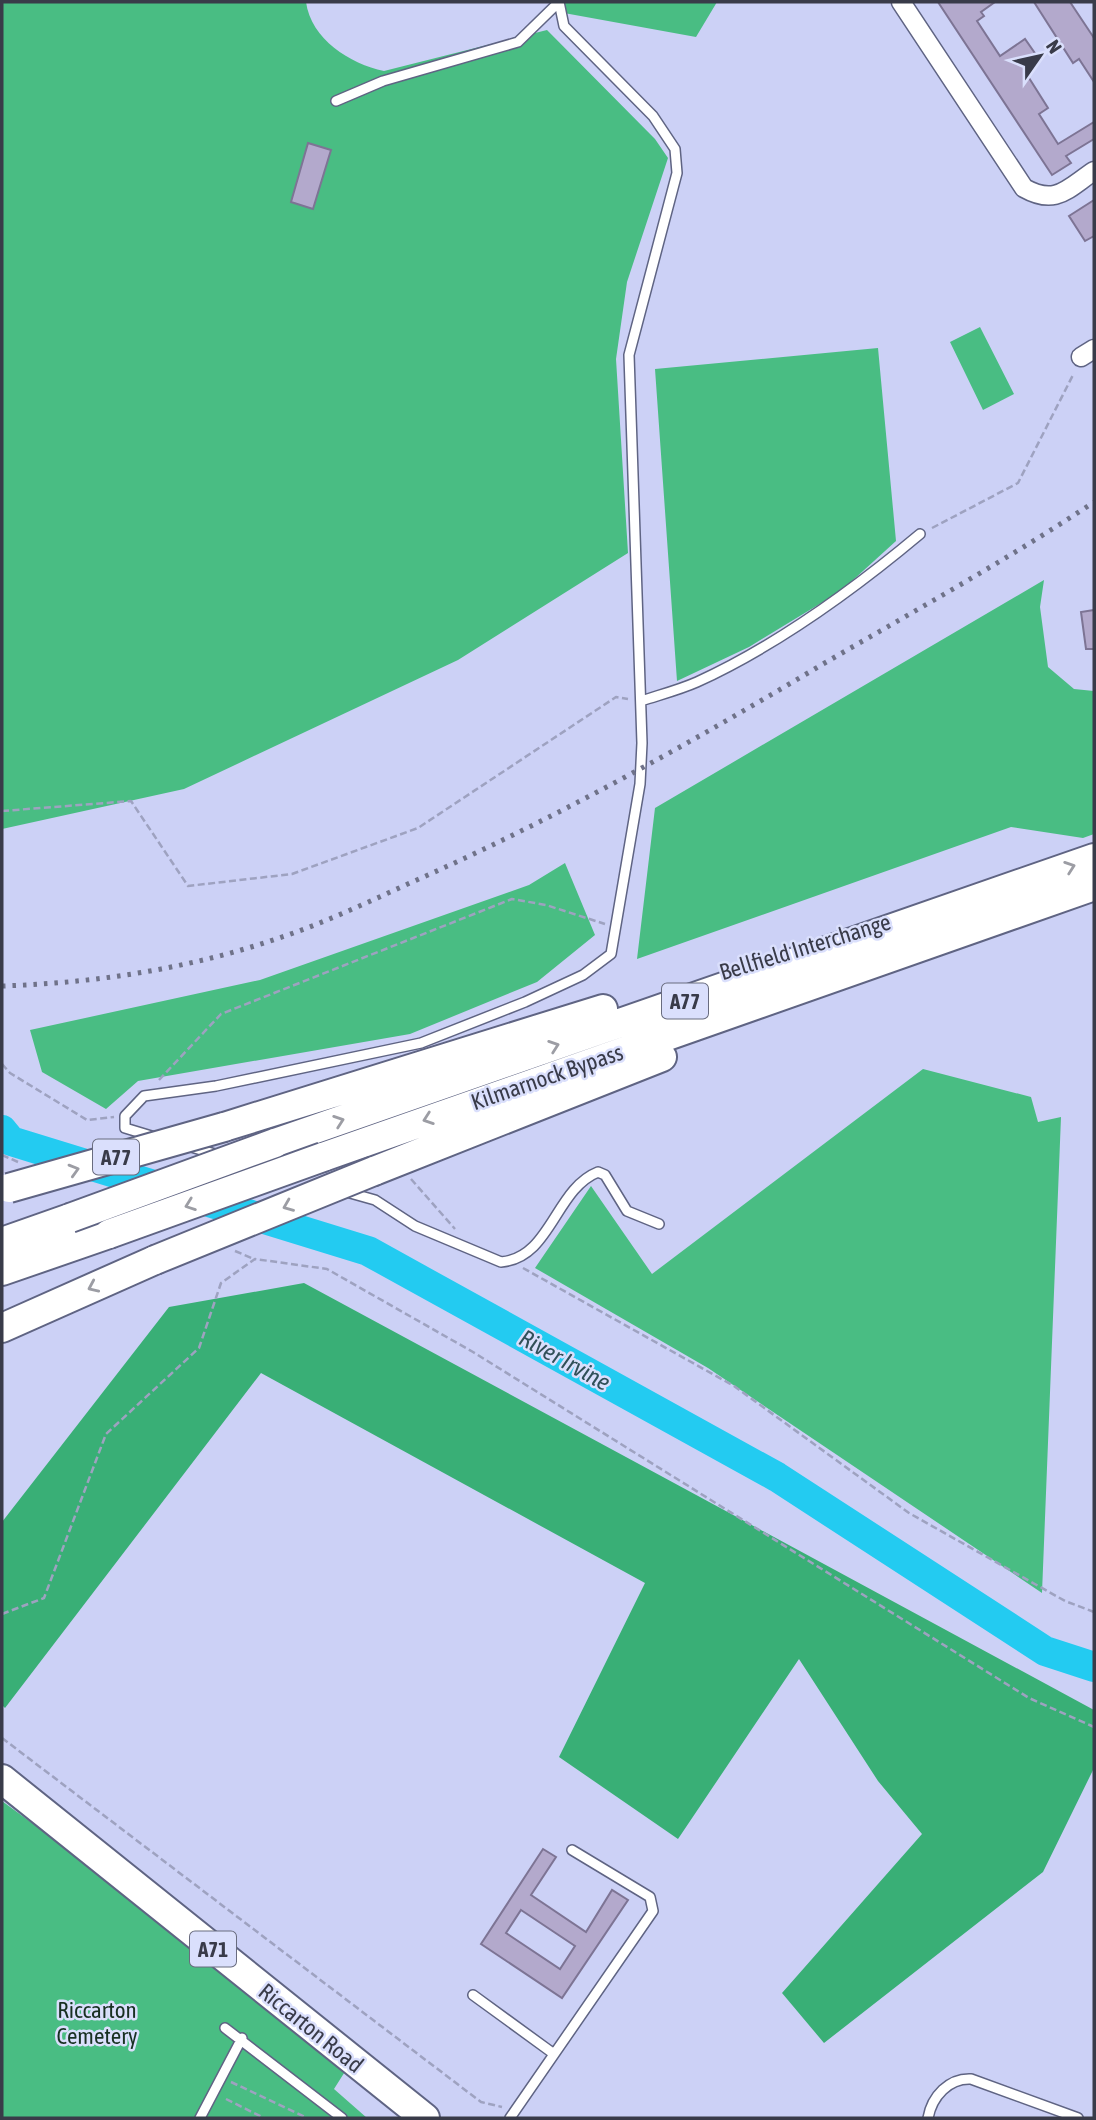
<svg xmlns="http://www.w3.org/2000/svg" width="1096" height="2120" font-family="'Asap Condensed',sans-serif">
<rect width="100%" height="100%" fill="#ccd1f6"/>
<path fill="#49bd83" d="M2 2H306C311 39 350 64 384 71L547 30 655 139 668 158 627 282 616 359 628 553 458 660 184 789 2 829Z
M563 2H717L696 37 564 13Z
M980 327 1014 394 983 410 950 342Z
M878 348 896 541 841 591 749 647 677 681 655 369Z
M1044 580 1040 607 1048 667 1074 689 1094 691V834L1083 838 1011 827 637 959 655 808Z
M565 863 595 935 537 982 410 1034 138 1081 106 1109 42 1072 30 1030 260 980 529 885Z
M923 1069 1031 1097 1038 1122 1061 1117 1042 1593 708 1368 535 1268 591 1186 652 1274Z
M2 1801 74 1854 346 2070 334 2089 367 2118H2Z"/>
<path fill="#39af76" d="M304 1283 1094 1710V1768L1043 1872 824 2043 782 1993 922 1834 878 1781 799 1659 678 1839 559 1757 645 1583 261 1373 5 1708 2 1705V1522L169 1307Z"/>
<g fill="none" stroke-linecap="round" stroke-linejoin="round">
<path stroke="#23cbf1" stroke-width="30" d="M2 1130 11 1141 368 1251 777 1477 1045 1651 1094 1667"/>
</g>
<path fill="#b3a9cc" stroke="#7d7494" stroke-width="2" fill-rule="evenodd" d="M938 2H995L981 12 984 16 977 21 1000 56 1025 39 1039 59 1024 70 1048 108 1039 114 1058 144 1094 122V139L1066 156 1071 163 1052 175Z
M1034 2H1070L1094 38V82L1079 59 1073 63Z
M308 143 331 150 313 209 291 202Z
M1094 200V236L1085 241 1069 216Z
M1094 610V649H1086L1081 612Z
M543 1849 556 1857 531 1895 586 1932 612 1890 628 1900 562 1998 481 1944ZM521 1910 575 1946 560 1969 506 1933Z"/>
<g fill="none" stroke-linecap="round" stroke-linejoin="round">
<defs>
<path id="service" d="M336 101 383 81 518 42 559 2
M641 701C659 695 679 690 697 682 778 645 852 591 920 534
M158 1138 125 1128V1116L144 1096 216 1086 421 1043 525 1002 583 975 611 954 640 784 642 743 629 355 677 173 675 149 653 116 564 26 559 2
M188 1146 218 1155
M343 1191 375 1200 415 1226 501 1262C551 1258 555 1189 598 1172L605 1175 627 1211 659 1224
M473 1995 554 2054
M225 2028 342 2118
M200 2118 242 2038
M510 2118 653 1911 650 1897 572 1850
M928 2118C932 2096 949 2078 971 2079L1078 2118"/>
<path id="minor" d="M901 2 1024 188C1056 206 1067 189 1094 171
M1081 357 1094 349"/>
<path id="primary" d="M2 1779 425 2118"/>
<path id="trunk" d="M224 1127 603 1009
M275 1143 1094 858
M323 1157 1094 886
M374 1171 662 1057
M2 1242 70 1218
M2 1271 109 1234
M2 1328 155 1260"/>
</defs>
<use href="#service" stroke="#5f6483" stroke-width="12"/>
<use href="#minor" stroke="#5f6483" stroke-width="21"/>
<use href="#primary" stroke="#5f6483" stroke-width="32"/>
<use href="#trunk" stroke="#5f6483" stroke-width="32"/>
<path stroke="#9ea2c0" stroke-width="2.5" stroke-dasharray="7 3.5" stroke-linecap="butt" d="M932 528 1018 483 1074 373
M2 811 131 801 188 886 292 874 418 828 616 697 628 699
M2 1064 10 1073 87 1120 114 1117
M159 1080 221 1014 512 899 546 905 605 924
M2 1155 18 1162
M411 1179 455 1229
M235 1251 254 1259
M523 1268 734 1386 909 1513 1065 1601 1094 1612
M2 1614 44 1598 106 1434 199 1348 221 1283 255 1259 327 1269 473 1352 1029 1698 1094 1727
M2 1738 481 2102 502 2107
M231 2082 307 2118
M226 2099 264 2118"/>
<use href="#service" stroke="#fff" stroke-width="9"/>
<use href="#minor" stroke="#fff" stroke-width="18"/>
<use href="#primary" stroke="#fff" stroke-width="28"/>
<use href="#trunk" stroke="#fff" stroke-width="28"/>
<path stroke="#6f7289" stroke-width="5" stroke-dasharray="3.5 7" stroke-linecap="butt" d="M2 986C94 983 188 969 276 939 322 924 366 903 410 883 553 820 689 744 823 664 914 611 1007 560 1094 502"/>
<defs>
<path id="trunk-bridge" d="M9 1188 224 1127
M70 1218 275 1143
M109 1234 323 1157
M155 1260 374 1171"/>
</defs>
<use href="#trunk-bridge" stroke="#5f6483" stroke-width="32" stroke-linecap="butt"/>
<use href="#trunk-bridge" stroke="#fff" stroke-width="28"/>
</g>
<defs><path id="oneway-chevron" d="M-2-3.5L2.5 0L-2 3.5" fill="none" stroke-width="1.6" stroke-linecap="round" stroke-linejoin="round" transform="scale(1.75)"/></defs>
<g stroke="#9c9da4">
<use href="#oneway-chevron" transform="translate(1070 867) rotate(-19)"/>
<use href="#oneway-chevron" transform="translate(554 1046) rotate(-19)"/>
<use href="#oneway-chevron" transform="translate(428 1119) rotate(161)"/>
<use href="#oneway-chevron" transform="translate(339 1121) rotate(-19)"/>
<use href="#oneway-chevron" transform="translate(74 1170) rotate(-16)"/>
<use href="#oneway-chevron" transform="translate(190 1205) rotate(160)"/>
<use href="#oneway-chevron" transform="translate(288 1206) rotate(158)"/>
<use href="#oneway-chevron" transform="translate(93 1287) rotate(156)"/>
</g>
<g text-anchor="middle" dominant-baseline="central" stroke-width="5" stroke-linejoin="round" paint-order="stroke">
<g fill="#dadffc" stroke="#696c7f" stroke-width="2">
<rect x="662" y="983.5" width="46" height="35" rx="5"/>
<rect x="93" y="1139.5" width="46" height="35" rx="5"/>
<rect x="190" y="1931.5" width="46" height="35" rx="5"/>
</g>
<g font-size="21" font-weight="bold" fill="#393b49">
<text x="685" y="1001">A77</text>
<text x="116" y="1157">A77</text>
<text x="213" y="1949">A71</text>
</g>
<g font-size="23" fill="#393b49" stroke="#dadffc">
<text transform="translate(805 947) rotate(-17)">Bellfield Interchange</text>
<text transform="translate(547 1077) rotate(-19)">Kilmarnock Bypass</text>
<text transform="translate(311 2028) rotate(39)">Riccarton Road</text>
</g>
<g font-size="23" fill="#183022" stroke="#dadffc">
<text x="97" y="2010">Riccarton<tspan x="97" dy="26">Cemetery</tspan></text>
</g>
<g font-size="24" font-style="italic" fill="#315059" stroke="#dadffc">
<text transform="translate(565 1360) rotate(29)">River Irvine</text>
</g>
</g>
<rect width="1096" height="2120" fill="none" stroke="#393b49" stroke-width="7"/>
<g transform="translate(1040 56) rotate(56)" stroke="#dadffc" stroke-width="5" paint-order="stroke">
<path d="M0-5L12 26L0 18L-12 26Z" fill="#393b49"/>
<text y="-10" font-size="19" font-weight="bold" text-anchor="middle" fill="#393b49">N</text>
</g>
</svg>
